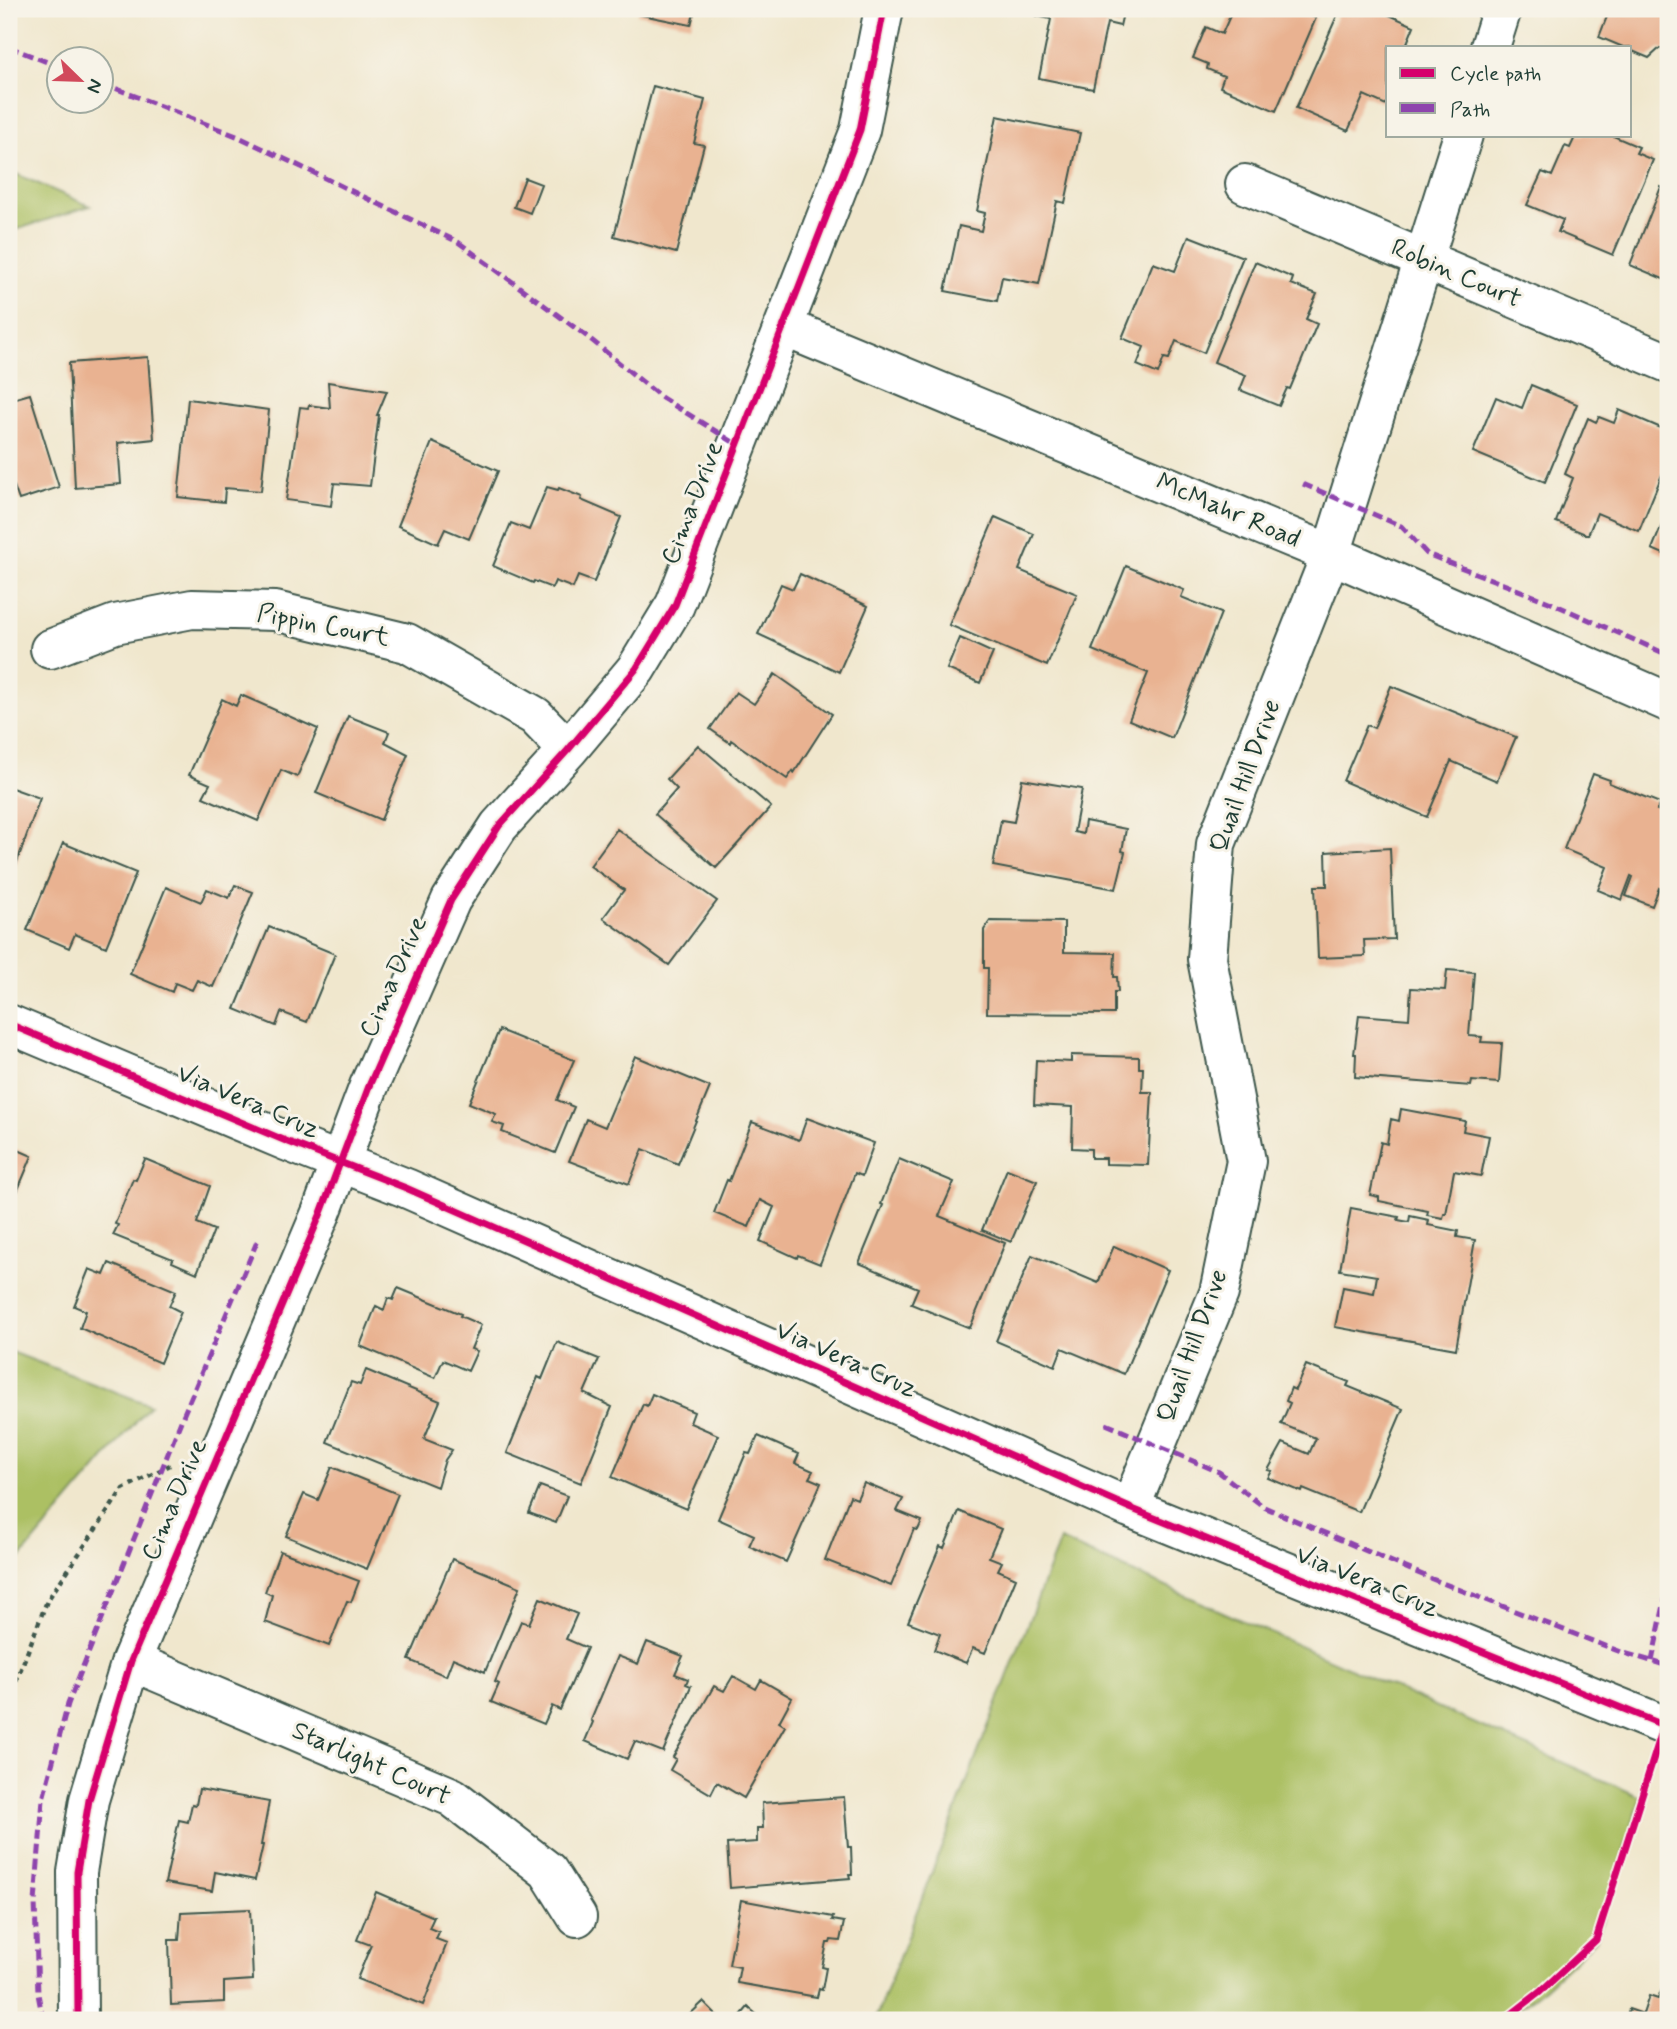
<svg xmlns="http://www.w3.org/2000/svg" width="1677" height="2029" font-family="Mynerve,sans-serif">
<rect width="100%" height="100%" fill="#f7f3e8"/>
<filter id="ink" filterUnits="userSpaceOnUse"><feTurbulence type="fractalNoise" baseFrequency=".0143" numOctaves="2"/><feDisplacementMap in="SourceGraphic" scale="14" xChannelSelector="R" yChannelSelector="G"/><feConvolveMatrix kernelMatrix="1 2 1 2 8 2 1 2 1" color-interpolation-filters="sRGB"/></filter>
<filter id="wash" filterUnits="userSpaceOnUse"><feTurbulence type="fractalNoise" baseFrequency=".00686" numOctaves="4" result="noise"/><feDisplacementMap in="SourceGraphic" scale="28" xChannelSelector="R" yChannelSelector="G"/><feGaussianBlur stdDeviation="1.57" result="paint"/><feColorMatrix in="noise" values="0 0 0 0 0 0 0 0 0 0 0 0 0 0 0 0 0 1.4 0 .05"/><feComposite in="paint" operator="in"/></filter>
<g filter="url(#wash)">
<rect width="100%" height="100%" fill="#f0e7cd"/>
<path fill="#acc064" stroke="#667e4c" stroke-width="2" d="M9 171 90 206 9 232Z
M9 1351 150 1405 10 1570 9 1577Z
M1060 1540 1641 1797 1596 1940 1540 1992 1504 2020H875Z"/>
<g id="blocks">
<path fill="#e9b291" d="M639 9H695L691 25 637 14Z
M1038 9H1124L1120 26 1107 23 1093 89 1039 78 1051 19 1036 16Z
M1233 9H1295L1316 18 1276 111 1220 87 1224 76 1207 69 1208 64 1193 58 1206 27 1222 34Z
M1340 9H1376L1414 26 1407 43 1413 45 1412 47H1388V99L1386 105 1364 95 1348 131 1296 108Z
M1610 9H1668V51L1660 48 1649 58 1630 50V47H1623L1599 37Z
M653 86 705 100 694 143 704 145 676 253 614 236Z
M997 116 1080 133 1065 203 1057 201 1039 284 1002 277 997 301 945 291 959 226 981 231 985 213 977 211Z
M1576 135H1611L1639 147 1636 153 1653 160 1613 255 1558 232 1563 220 1527 205 1542 172 1552 176 1565 146 1570 148Z
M525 178 541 184 530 213 514 207Z
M1661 187 1668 190V281L1630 265Z
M1189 236 1243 257 1204 353 1176 341 1169 359 1164 358 1158 374 1137 365 1144 347 1122 338 1153 263 1175 271Z
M1255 262 1293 278 1291 284 1317 294 1306 319 1317 324 1290 389 1287 388 1279 406 1240 390 1246 375 1214 362Z
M148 357 154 439 118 443 121 484 75 488 69 363Z
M328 382 387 391 377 415H379L370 486 334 483 331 506 286 500 300 407 308 408 309 405 330 408Z
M1531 385 1577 404 1545 482 1473 452 1496 397 1522 408Z
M30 394 59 487 19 500 14 486 9 487V400Z
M188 399 269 410 261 491 225 488 224 502 178 497Z
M1619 410 1668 431V460L1639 531 1597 513 1588 535 1556 522 1573 478 1565 474 1588 418 1596 422 1599 417 1614 423Z
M432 442 498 471 469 539 445 529 438 544 398 526Z
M547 487 558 490 559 488 582 497 581 500 621 517 594 582 578 576 573 588 555 581 552 588 534 581 533 583 493 566 511 523 529 530Z
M1668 510V556L1652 549Z
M995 517 1034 534 1019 570 1077 594 1047 666 949 625Z
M1126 566 1184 590 1181 597 1221 613 1172 738 1129 720 1148 673 1092 650Z
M800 574 868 606 839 672 758 634 781 584 793 589Z
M960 638 993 653 980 683 947 669Z
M775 674 832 714 794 773 793 771 787 779 731 740 730 743 710 729 736 692 754 704Z
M1391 686 1516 737 1497 781 1451 761 1427 817 1343 781 1367 725 1374 728Z
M241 695 318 729 297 777 281 770 258 821 203 797 210 784 189 775 222 699 236 706Z
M348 716 389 732 385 742 408 754 381 820 316 793Z
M698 745 771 807 716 868 655 814 677 789 667 779Z
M1593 774 1610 780 1609 783 1660 803 1657 810 1668 814V876L1663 890 1659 888 1652 906 1626 896 1633 877 1631 876 1622 900 1598 890 1607 867 1564 849Z
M1022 779 1082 789 1074 832 1083 834 1085 821 1126 829 1122 851 1125 852 1116 889 993 866 1001 820 1014 822Z
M9 787 40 798 12 876 9 875Z
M617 829 717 901 669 965 603 918 624 890 590 866Z
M63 843 136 873 106 947 75 934 69 948 27 930Z
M1390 848 1394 939 1364 940 1365 956 1318 958 1315 886H1327L1326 852Z
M235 885 253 892 213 987 197 980 192 990 175 983 172 992 130 974 166 887 201 902 207 889 229 898Z
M990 921 1064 922V952L1115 953 1114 977H1117L1118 992H1114V1014L987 1013 988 968H984V930Z
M269 927 335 954 307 1022 281 1012 276 1026 235 1009Z
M1447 970 1474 972 1469 1036 1482 1037 1481 1042 1502 1043 1499 1083 1472 1081 1471 1086 1355 1077 1356 1054H1354L1359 1015 1409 1019 1411 988 1445 990Z
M499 1030 574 1060 557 1100 574 1107 555 1153 502 1132 504 1126 492 1122 496 1114 469 1103Z
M1071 1055 1139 1057V1068H1143L1142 1092H1152L1148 1165 1106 1164V1158H1091V1149L1072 1148 1073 1107 1034 1105 1036 1060 1071 1062Z
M635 1056 710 1087 678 1164 643 1149 629 1184 569 1161 586 1119 605 1127Z
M1401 1109 1465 1121 1463 1131 1489 1136 1481 1176 1454 1171 1446 1214H1444L1443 1218 1427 1215 1428 1211 1379 1201V1197L1370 1195 1381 1142 1387 1144 1391 1119 1399 1121Z
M807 1118 874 1143 862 1176 855 1173 820 1264 798 1255 797 1258 760 1241 774 1207 760 1200 749 1227 714 1213 727 1180 729 1181 752 1122 799 1140Z
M9 1146 32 1156 9 1211Z
M145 1159 210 1186 197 1223 214 1230 197 1273 172 1262 173 1259 113 1235 118 1225 115 1224 133 1179 136 1180Z
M899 1159 954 1182 939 1216 1005 1243 970 1328 911 1304 918 1288 859 1263 883 1205 881 1204Z
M1007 1169 1037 1181 1011 1242 982 1230Z
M1351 1208 1399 1217 1398 1220 1409 1222 1410 1216 1429 1220 1428 1225 1458 1231 1457 1237 1475 1240 1456 1349 1335 1327 1343 1287 1374 1293 1377 1276 1340 1270Z
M1114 1246 1168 1270 1124 1374 1062 1348 1055 1366 996 1341 1032 1255 1098 1283Z
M109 1263 176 1291 169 1306 181 1312 160 1363 80 1328 86 1311 74 1306 89 1269 104 1275Z
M398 1288 461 1314 460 1316 481 1325 471 1349 477 1351 468 1371 443 1360 435 1378 360 1346 376 1306 384 1310 388 1298 393 1300Z
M557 1342 599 1359 584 1393 612 1407 581 1483 507 1453 538 1377 542 1379Z
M1306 1365 1349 1382 1347 1386 1403 1409 1359 1512 1303 1489 1302 1492 1268 1478 1272 1471 1268 1470 1283 1443 1309 1454 1316 1438 1281 1424 1290 1403 1286 1401 1291 1388 1295 1390Z
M366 1370 440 1401 424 1439 452 1450 445 1460 437 1487 327 1442 351 1382 360 1385Z
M652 1394 694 1412 690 1423 718 1435 686 1509 612 1477 643 1404 647 1406Z
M758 1436 799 1454 795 1463 813 1471 809 1478 821 1483 786 1562 749 1546 754 1535 718 1519 746 1453 750 1454Z
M332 1467 398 1494 367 1569 286 1536 304 1494 318 1500Z
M864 1483 903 1499 897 1511 922 1521 918 1530 914 1529 891 1586 825 1560 850 1496 857 1499Z
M540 1486 567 1496 556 1523 529 1513Z
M959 1511 1001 1529 989 1557 1002 1562 998 1570 1016 1578 985 1653 973 1648 966 1663 934 1650 940 1634 908 1622 940 1546 944 1548Z
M280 1551 359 1581 351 1602 347 1601 329 1646 265 1622 272 1595 265 1592Z
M452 1559 520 1587 485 1672 453 1658 446 1676 409 1660Z
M540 1598 577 1614 566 1639 587 1648 560 1710 552 1706 544 1724 491 1702 499 1684 495 1682 521 1621 529 1624Z
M647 1642 683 1656 675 1674 688 1679 686 1684 691 1686 663 1752 635 1741 627 1759 585 1741 593 1722 591 1720 618 1656 638 1664Z
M733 1676 756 1689 761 1680 792 1698 779 1722 785 1726 744 1798 717 1782 711 1794 670 1770 676 1759 673 1757 714 1686 724 1691Z
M199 1789 269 1802 261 1845H263L255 1880 215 1872 212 1891 165 1883 179 1820 188 1822 192 1804 196 1805Z
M844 1797 848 1847H851L852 1874H849L850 1878 730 1888 727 1844 757 1842V1828H763L762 1803Z
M376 1892 434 1917 429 1928 439 1932 436 1939 447 1943 423 2005 357 1979 371 1945 357 1940Z
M741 1900 833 1917 832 1920 844 1922 840 1941 831 1940 830 1943H827L822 1967 826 1968 822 1990 819 1989 817 1997 737 1983 740 1967 729 1965Z
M250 1909 253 1980 224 1982V2002L171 2005 169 1940H179L181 1912Z
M1666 1979 1668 1980V2020H1625L1629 2009 1643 2014 1649 1996 1658 1999Z
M703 2002 721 2020H684Z
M748 2007 763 2020H737Z"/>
</g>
</g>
<g filter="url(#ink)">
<use href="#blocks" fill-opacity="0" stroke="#3e564b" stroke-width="2"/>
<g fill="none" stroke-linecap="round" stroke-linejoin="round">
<defs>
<path id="minor" d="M1490 47 1502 9
M1245 184 1668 363
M784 327 1331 554 1668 702
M50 649 115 624 192 609 275 611 407 643 535 716 568 750
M9 1024 286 1141 406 1188 1130 1508 1668 1727
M1130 1508 1219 1293 1246 1161 1207 959 1216 844 1331 554 1463 135
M131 1661 452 1797 548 1871 577 1917
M78 2020 77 1872 89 1800 131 1661 321 1213 369 1086 451 900 499 826 568 750 636 669 675 605 860 130 884 9"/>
</defs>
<use href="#minor" stroke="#3e564b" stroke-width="42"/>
<path stroke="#3e564b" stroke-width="4.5" stroke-dasharray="5 5" stroke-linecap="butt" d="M9 1700 47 1601 123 1489 170 1465"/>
<use href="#minor" stroke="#fff" stroke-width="38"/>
<path stroke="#8e44ad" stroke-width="5" stroke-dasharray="10 5" stroke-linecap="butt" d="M9 47 60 67
M102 83 239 137 458 242 589 338 662 398 738 445
M1303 484 1401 526 1427 554 1549 602 1668 655
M1106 1424 1219 1472 1264 1507 1432 1579 1621 1652 1668 1666
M1652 1661 1668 1586
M43 2020 38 1994 35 1902 43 1799 68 1704 183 1416 259 1237"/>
<defs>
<path id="cycleway" d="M9 1024 286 1141 406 1188 1130 1508 1668 1727
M78 2020 77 1872 89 1800 131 1661 321 1213 369 1086 451 900 499 826 568 750 636 669 675 605 860 130 884 9
M1504 2020 1540 1992 1596 1940 1664 1725 1668 1701"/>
</defs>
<use href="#cycleway" stroke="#f7f3e8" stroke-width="11"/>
<use href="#cycleway" stroke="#d6006c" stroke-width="7"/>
</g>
</g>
<g text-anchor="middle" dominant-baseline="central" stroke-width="6" stroke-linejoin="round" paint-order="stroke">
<g font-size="26" fill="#1f3d34" stroke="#f7f3e8">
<text transform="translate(1456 274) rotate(23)">Robin Court</text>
<text transform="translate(693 503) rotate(-69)">Cima Drive</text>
<text transform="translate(1228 511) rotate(23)">McMahr Road</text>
<text transform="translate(323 626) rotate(11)">Pippin Court</text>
<text transform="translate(1246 776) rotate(-70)">Quail Hill Drive</text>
<text transform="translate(394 977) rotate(-66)">Cima Drive</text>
<text transform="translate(248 1102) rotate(23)">Via Vera Cruz</text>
<text transform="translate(1193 1346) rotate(-70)">Quail Hill Drive</text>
<text transform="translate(846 1360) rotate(24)">Via Vera Cruz</text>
<text transform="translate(175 1500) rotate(-67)">Cima Drive</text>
<text transform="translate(1367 1582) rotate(22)">Via Vera Cruz</text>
<text transform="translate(371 1764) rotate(24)">Starlight Court</text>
</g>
</g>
<rect width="1677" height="2029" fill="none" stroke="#f7f3e8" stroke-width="35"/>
<rect x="1386" y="46" width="245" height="91" fill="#f7f3e8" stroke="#a1aaa0" stroke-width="2"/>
<rect x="1400" y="68" width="35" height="10" fill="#d6006c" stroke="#a1aaa0" stroke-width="2"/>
<text x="1450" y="80" font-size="21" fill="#1f3d34">Cycle path</text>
<rect x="1400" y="103" width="35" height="10" fill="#8e44ad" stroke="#a1aaa0" stroke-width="2"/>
<text x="1450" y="116" font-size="21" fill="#1f3d34">Path</text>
<g transform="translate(80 80) rotate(113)"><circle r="33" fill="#f7f3e8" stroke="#a1aaa0" stroke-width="2"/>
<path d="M0-5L12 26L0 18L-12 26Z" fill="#d1495b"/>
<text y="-10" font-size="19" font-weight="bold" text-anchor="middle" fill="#1f3d34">N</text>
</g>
</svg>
